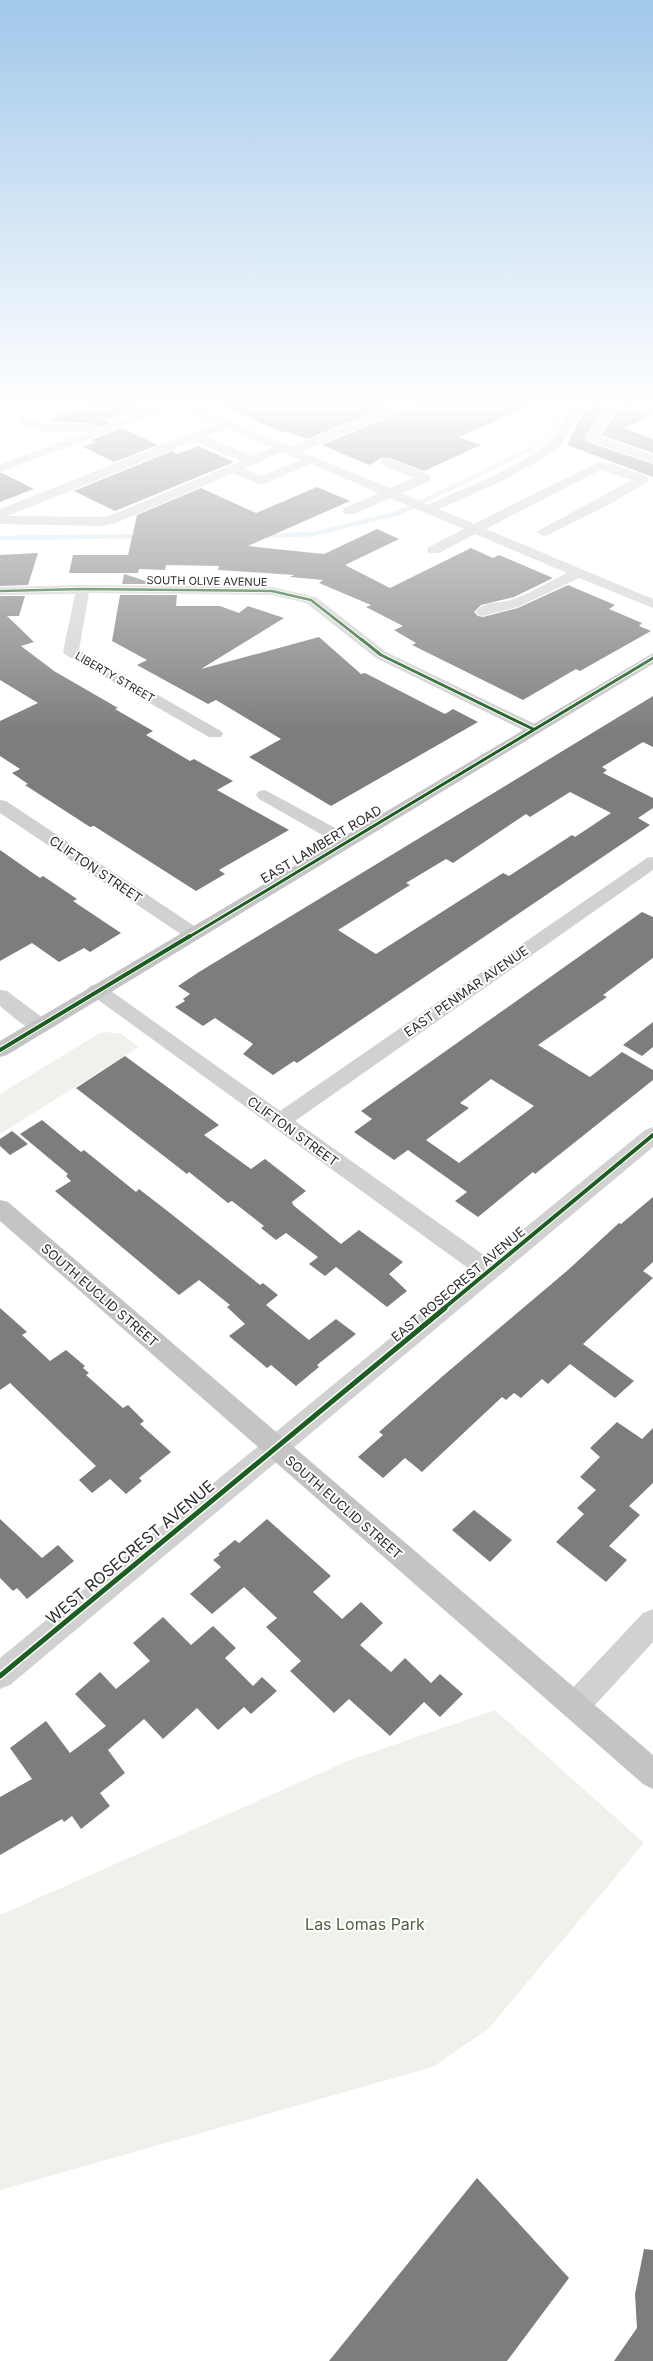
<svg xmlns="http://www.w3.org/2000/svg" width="653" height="2361" font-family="Inter,sans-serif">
<rect width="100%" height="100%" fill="#fff"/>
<path fill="#eff2eb" d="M106 1032 121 1034 139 1047 0 1134V1094L98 1034Z
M495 1710 644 1843 489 2028 433 2067 0 2190V1915L350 1760Z"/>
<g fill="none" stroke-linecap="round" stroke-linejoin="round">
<path stroke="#d8e6ee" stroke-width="4.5" d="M262 536 314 534 399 513 536 447 553 429 561 413 571 404
M0 538 142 536"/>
</g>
<path fill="#7d7d7d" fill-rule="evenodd" d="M92 404H143L144 406 105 420 109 423 97 427 90 423 55 422 48 419Z
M215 404H393L307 439 288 432 284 433Z
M413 404H535L459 437 481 445 424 471 390 458H382L369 465 322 445 411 408Z
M594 404H607L601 410 585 437 587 442 653 464V477L567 445 582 415Z
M623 404H631L634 408 651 416 624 428 653 439V453L601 435Z
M122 428 158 445 114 462 83 447 96 442 91 440Z
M198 446 234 462 115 511 74 491 172 451 178 454Z
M0 473H2L34 489 0 502Z
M317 487 350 501 248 546 324 554 377 529 399 539 345 565 390 588 471 548 493 558 499 555 553 578 514 597 481 605 474 612 478 616 483 617 518 608 568 585 615 605 609 609 642 623 639 626 651 631 580 671 576 669 523 700 412 645 416 643 394 630 403 626 366 607 371 605 319 583 323 580 290 577 294 575 218 570 219 566 166 565 165 570 139 569 138 573H69L73 555H128L137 515 201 488 256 513Z
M38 553 28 585 0 586V555Z
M124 574 155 584H122Z
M120 595H177L176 606H220L239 613 248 606 284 618 201 669 319 637 361 674 365 673 445 714 453 709 478 722 331 806 249 757 281 739 216 700 208 704 137 665 147 660 112 641Z
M0 596H25L19 616H7L34 642 21 646 54 671 118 708 115 709 153 731 146 735 190 761 194 759 233 781 217 790 289 830 219 870 225 874 196 891 94 826 90 827 25 785 28 784 12 773 20 769 0 756V721L38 703 0 680Z
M653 696V747L643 742 602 767 607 770 603 773 653 798V808L638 818 650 825 297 1063 294 1061 273 1075 243 1054 253 1044 215 1018 203 1026 175 1007 185 1001 183 999 190 994 178 986 199 972ZM570 792 611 813 575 837 572 835 509 876 503 873 376 954 338 930 410 885 406 883 446 859 453 863 526 814 530 817Z
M0 850 40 878 43 876 77 899 73 901 121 933 90 952 84 948 59 962 32 943 0 961Z
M642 912 653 917V958L603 995 607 997 538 1045 590 1077 622 1052 653 1070V1080L535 1174 533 1172 478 1217 455 1201 467 1192 408 1150 394 1160 354 1132 372 1119 361 1111ZM491 1079 534 1106 459 1163 426 1140 469 1108 460 1103Z
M653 1022V1047L642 1056 623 1045Z
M125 1056 219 1125 204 1135 251 1169 265 1159 306 1191 292 1202 293 1205 341 1244 359 1230 403 1262 389 1274 407 1291 387 1307 336 1267 325 1276 309 1264 318 1257 286 1233 276 1240 261 1228 264 1226 232 1201 228 1203 189 1172 187 1174 76 1088Z
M42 1120 81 1152 84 1150 136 1192 139 1189 170 1213 260 1285 263 1283 278 1295 266 1305 309 1340 336 1319 356 1334 317 1365 319 1367 296 1386 271 1365 267 1368 229 1336 245 1324 227 1307 230 1305 199 1280 179 1295 55 1191 71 1181 66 1176 68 1174 20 1134Z
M12 1131 28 1144 10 1155 0 1146V1139Z
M653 1197V1262L643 1271 653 1278 583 1344 634 1381 615 1398 570 1364 548 1384 542 1379 521 1398 514 1393 506 1400 502 1397 422 1472 405 1458 383 1478 358 1457 383 1435 379 1432 444 1375 568 1270 619 1223 621 1224Z
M0 1308 27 1332 22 1335 50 1361 66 1350 85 1366 83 1368 89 1373 86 1375 123 1408 128 1405 144 1421 140 1424 171 1452 139 1478 142 1481 126 1494 110 1479 92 1493 79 1480 96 1466 10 1383 0 1390Z
M617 1422 642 1439 653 1428V1483L629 1506 640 1515 609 1546 627 1560 606 1582 556 1542 584 1514 577 1508 596 1490 580 1477 600 1457 590 1448Z
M474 1510 512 1540 490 1562 452 1530Z
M0 1519 42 1558 58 1545 74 1561 27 1599 17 1588 13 1591 0 1578Z
M267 1519 331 1576 313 1592 342 1619 361 1602 383 1623 360 1645 391 1672 405 1658 431 1683 440 1674 463 1694 440 1717 424 1702 390 1736 349 1699 334 1713 290 1671 301 1661 266 1627 277 1618 244 1587 212 1614 190 1594 221 1567 213 1560 220 1555 218 1554 235 1540 239 1543Z
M163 1617 191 1645 213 1626 236 1648 225 1658 253 1686 262 1677 277 1691 251 1714 244 1707 218 1730 197 1708 163 1739 144 1719 108 1750 125 1773 100 1793 110 1806 81 1829 72 1816 64 1822 62 1819 0 1855V1797L32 1779 10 1748 46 1721 70 1753 106 1726 75 1694 100 1672 116 1689 150 1661 133 1643Z
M477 2178 569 2278 507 2361H329Z
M644 2249 653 2250V2361H614L637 2328 635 2294Z"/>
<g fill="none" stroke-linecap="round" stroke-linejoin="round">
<path fill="#d1d1d1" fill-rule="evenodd" d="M164 404H188L291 447 396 404H412L410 407 302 452 390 488 414 478 382 465 380 462 382 459H390L430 475 431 478 430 481 401 493 428 505C469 486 515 470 550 441 569 426 562 404 593 404L581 414 561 445 546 457 502 481 439 509 474 524 598 462 612 464 647 476 648 479 647 482 610 504 548 535 543 536 536 532 632 480 600 470 486 529 653 599V608L579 578 518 607 483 616 478 615 476 612C482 602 497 603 507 601 527 596 548 582 567 573L475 534 439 553H429L427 550 429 547 464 529 390 498 354 514H344L342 511 344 508 379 493 311 464 261 485 233 473 116 523 102 526 0 524V509L215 424 176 407 0 472V464L87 432H45L20 423 18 420 20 417H28L46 424H90L94 425 96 429ZM226 428 272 448 252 456 205 437ZM194 441 241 461 107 517 7 516ZM282 452 300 460 261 476 244 469Z
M609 404H622L611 416 599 436 653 455V463L588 441 586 438 602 411Z
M632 404 653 405V413L634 407Z
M83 585 272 587 316 597 386 652 539 726 541 729 539 732H527L376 658 306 603 272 595 89 593 79 650 221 731 223 734 221 737H209L66 655 63 652 75 594 0 595V587Z
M265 790 352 837 355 841 352 845H340L259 799 256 795 259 791Z
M0 800 6 801 199 929 201 933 199 937 192 939 185 937 0 813Z
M653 857V870L295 1121 488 1258 645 1130 653 1127V1147L10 1685 0 1689V1658L472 1271 90 994 87 990 90 986 97 984 104 986 280 1111 647 858Z
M0 990 7 991 47 1021 50 1026 47 1031C30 1035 13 1016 0 1006Z
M653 1609V1642L585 1716 575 1720 565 1716 561 1706 565 1696 643 1613Z"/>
<path fill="#c4c4c4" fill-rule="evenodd" d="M653 653V664L7 1055 0 1057V1041Z
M0 1200 8 1202 653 1755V1789L643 1784 0 1221Z"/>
<defs>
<path id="cycleway-far3" d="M0 591 83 589 272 591 311 600 362 640"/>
<path id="cycleway-far2" d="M361 639 381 655 533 729
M189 937 653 658"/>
<path id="cycleway-far1" d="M0 1050 190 936
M443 1309 653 1135"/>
<path id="cycleway" d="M0 1676 445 1308"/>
</defs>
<use href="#cycleway-far3" stroke="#fff" stroke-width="4"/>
<use href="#cycleway-far2" stroke="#fff" stroke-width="5"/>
<use href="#cycleway-far1" stroke="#fff" stroke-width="6"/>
<use href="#cycleway" stroke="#fff" stroke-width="8"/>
<use href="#cycleway-far3" stroke="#1b5e20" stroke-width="2.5"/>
<use href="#cycleway-far2" stroke="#1b5e20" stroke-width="3"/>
<use href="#cycleway-far1" stroke="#1b5e20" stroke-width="4"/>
<use href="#cycleway" stroke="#1b5e20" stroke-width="5"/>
</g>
<linearGradient id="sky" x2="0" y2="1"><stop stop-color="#a1c8ea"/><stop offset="0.55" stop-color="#fff"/><stop offset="1" stop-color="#fff" stop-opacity="0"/></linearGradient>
<rect width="653" height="734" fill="url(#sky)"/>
<g text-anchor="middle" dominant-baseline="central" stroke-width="4" stroke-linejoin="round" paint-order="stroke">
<g font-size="11" fill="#2c2c2c" stroke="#fff">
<text transform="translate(207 581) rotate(1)">SOUTH OLIVE AVENUE</text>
<text transform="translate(115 677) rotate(30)">LIBERTY STREET</text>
</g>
<g font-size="13" fill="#2c2c2c" stroke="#fff">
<text transform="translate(321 844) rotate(-31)">EAST LAMBERT ROAD</text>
<text transform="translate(96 869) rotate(34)">CLIFTON STREET</text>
<text transform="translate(466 991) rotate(-35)">EAST PENMAR AVENUE</text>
<text transform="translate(293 1131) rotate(36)">CLIFTON STREET</text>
<text transform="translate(458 1284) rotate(-40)">EAST ROSECREST AVENUE</text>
<text transform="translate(100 1295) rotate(41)">SOUTH EUCLID STREET</text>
<text transform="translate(344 1507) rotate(41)">SOUTH EUCLID STREET</text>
</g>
<g font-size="16" fill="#2c2c2c" stroke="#fff">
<text transform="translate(130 1552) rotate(-40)">WEST ROSECREST AVENUE</text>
</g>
<g font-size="16" fill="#50623e" stroke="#fff">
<text x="365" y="1924">Las Lomas Park</text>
</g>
</g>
</svg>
